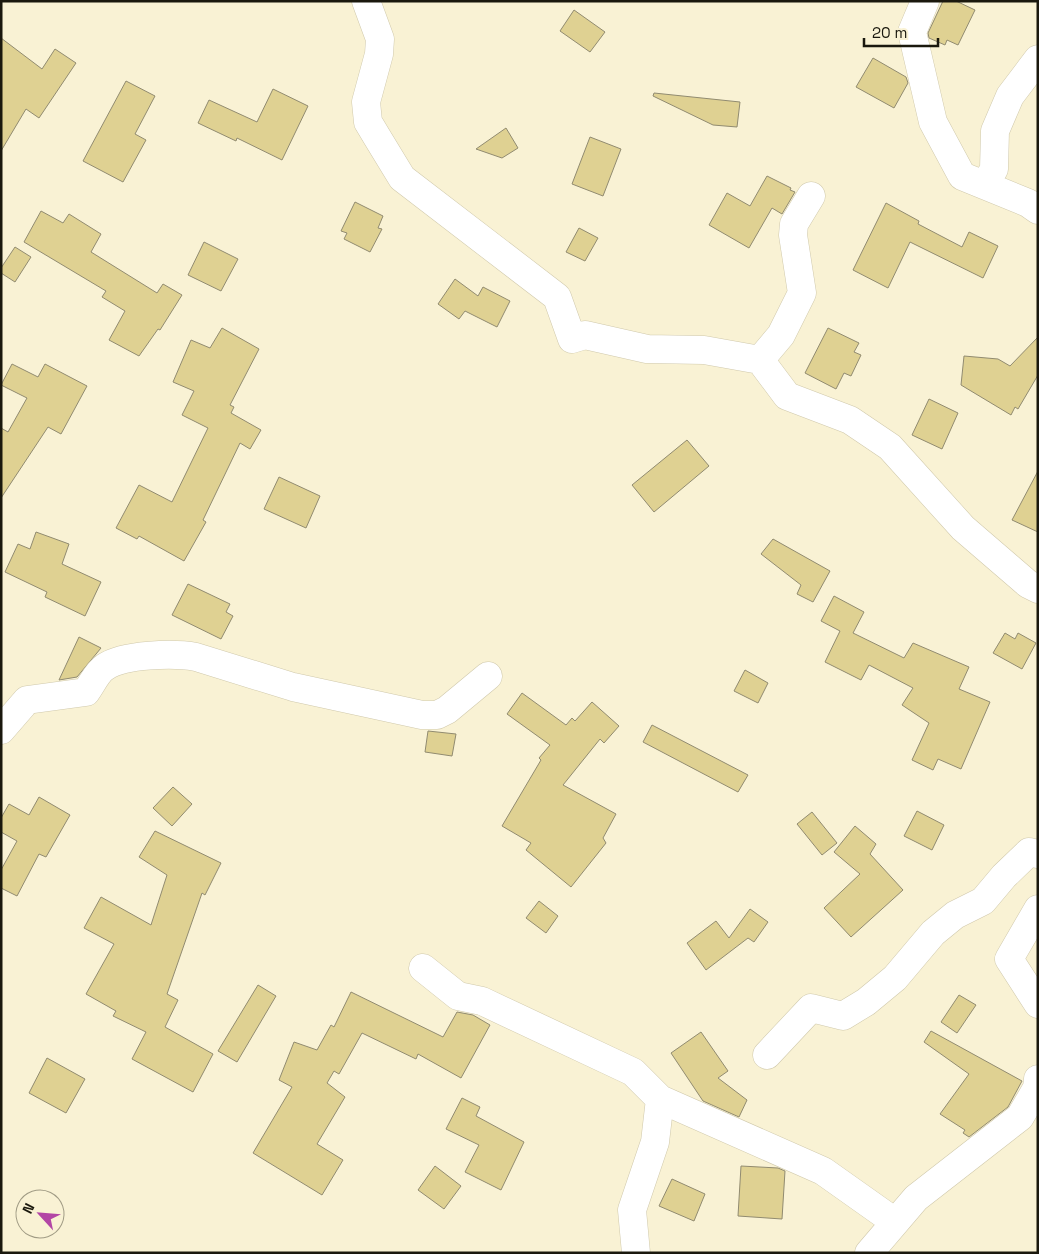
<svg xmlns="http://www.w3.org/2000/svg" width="1039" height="1254" font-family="'Space Grotesk',sans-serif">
<rect width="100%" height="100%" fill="#f9f2d4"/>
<path fill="#dfd192" stroke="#918b70" d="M943 1H956L975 10 958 45 947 40 945 45 929 38 928 33Z
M574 10 605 32 590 52 560 31Z
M1 38 42 69 55 49 76 63 39 118 26 109 1 151Z
M873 58 906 77 908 83 894 108 856 87Z
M126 81 155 96 135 134 146 140 123 182 83 161Z
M273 89 308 106 282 160 237 138 236 141 198 123 209 100 257 122Z
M654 93 740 102 737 127 713 125 653 96Z
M506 128 518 148 502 158 476 149Z
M590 137 621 149 603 196 572 184Z
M767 176 791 188 790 190 795 192 782 214 772 208 749 248 709 225 727 193 750 206Z
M355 202 383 216 378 228 382 229 370 252 344 239 347 233 341 231Z
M886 203 919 221 918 224 962 247 969 232 998 246 983 278 910 242 888 288 853 270Z
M41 211 63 223 69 214 101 234 91 252 157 293 163 284 182 295 160 330 158 329 139 356 109 340 125 311 102 297 106 291 24 242Z
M579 228 598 238 585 261 566 252Z
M204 242 238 259 221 291 188 275Z
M15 247 31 257 15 282 1 273V268Z
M455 279 478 296 483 287 510 301 497 327 465 311 459 319 438 304Z
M222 328 259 349 230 405 234 407 231 413 261 430 250 449 240 443 203 520 206 522 184 561 139 536 137 539 116 528 139 485 172 502 208 428 182 415 194 391 173 382 191 340 210 348Z
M828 328 859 343 854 352 861 355 851 376 844 373 836 389 805 373Z
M1038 337V375L1018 409 1015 407 1011 415 961 385 964 356 998 359 1010 366Z
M12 364 38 377 45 364 87 386 61 434 48 427 1 498V428L8 432 27 398 1 385Z
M929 399 958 413 942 449 912 435Z
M687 440 709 466 654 512 632 485Z
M1038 471V532L1012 520Z
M279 477 320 496 306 528 264 509Z
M36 532 69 544 62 564 101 582 85 616 45 597 47 592 5 572 18 544 30 549Z
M773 539 830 571 813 602 797 594 801 585 761 554Z
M188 584 230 604 226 612 233 616 221 639 172 615Z
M834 596 864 612 853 633 904 658 913 643 969 667 959 689 990 702 961 769 938 759 933 770 912 760 929 723 902 705 913 688 869 665 861 680 825 662 840 631 821 621Z
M1005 633 1015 639 1018 633 1036 643 1022 669 993 653Z
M79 637 101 648 77 677 59 680Z
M745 670 768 683 758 703 734 691Z
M522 693 566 725 572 718 575 721 592 702 619 726 604 743 600 739 563 785 616 814 603 838 606 843 571 887 526 850 531 843 502 826 541 760 539 758 550 745 507 714Z
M652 725 748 775 738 792 643 742Z
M428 731 456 734 452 756 425 752Z
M173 787 192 804 172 826 153 808Z
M39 797 70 815 46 857 39 854 17 896 1 888V870L17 841 1 832V818L9 804 29 815Z
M917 811 944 825 932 850 904 836Z
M812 812 837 843 822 855 797 824Z
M855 826 876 844 870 854 903 890 851 937 824 908 860 874 834 852Z
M155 831 221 863 205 895 202 893 167 994 178 1000 165 1027 213 1054 193 1092 132 1059 146 1032 113 1016 116 1011 86 994 114 944 84 928 101 897 151 925 167 875 139 857Z
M539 901 558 916 546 933 526 918Z
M750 909 768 922 754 942 748 938 706 970 687 943 716 921 729 938Z
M258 985 276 996 237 1062 218 1051Z
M351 992 443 1037 457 1012 473 1015 490 1025 461 1078 418 1054 416 1059 362 1033 339 1074 334 1071 327 1083 345 1097 317 1144 343 1160 322 1195 253 1153 292 1087 279 1080 294 1042 317 1050 331 1025 334 1027Z
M959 995 976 1005 957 1033 941 1022Z
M931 1031 1022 1081 1008 1107 969 1137 963 1133 965 1130 940 1114 969 1074 924 1042Z
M701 1032 728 1071 718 1078 747 1100 739 1117 703 1101 671 1053Z
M47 1058 85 1079 66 1113 29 1093Z
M462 1098 480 1107 476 1116 524 1142 501 1190 465 1172 479 1145 446 1129Z
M435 1166 461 1186 444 1209 418 1190Z
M741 1166 778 1168 785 1171 782 1219 738 1216Z
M672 1179 705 1194 694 1221 659 1206Z"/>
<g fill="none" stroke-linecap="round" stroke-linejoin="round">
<defs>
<path id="minor" d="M366 1 380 39 379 54 366 102 368 122 377 137 402 178 557 297 572 339 585 335 647 349 704 350 760 360 787 396 850 420 890 447 963 528 1028 584 1038 589
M925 1 912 32 933 122 962 176 1028 203 1038 210
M985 185 994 169 995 131 1010 96 1038 59
M760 360 781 335 802 293 793 235 794 224 811 196
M1 730 27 700 86 692C92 684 97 672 105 667 124 654 174 653 196 657L293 687 422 715H437L447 710 488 676
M1038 909 1009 959 1038 1004
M423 968 458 996 482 1001 633 1072 660 1099 823 1171 895 1222
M767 1055 811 1008 843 1016 866 1002 895 978 933 933 955 915 983 901 1004 876 1029 852 1038 854
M636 1253 632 1210 655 1142 660 1099
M869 1253 916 1198 1020 1117 1037 1088 1038 1079"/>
</defs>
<use href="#minor" stroke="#d0c9ac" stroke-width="29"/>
<use href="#minor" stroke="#fff" stroke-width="28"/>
</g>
<rect width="1039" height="1254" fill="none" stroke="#1a180d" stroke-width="5"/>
<g transform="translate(40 1214) rotate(296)"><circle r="24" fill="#f9f2d4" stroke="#a09b84"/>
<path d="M0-4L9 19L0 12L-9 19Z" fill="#b346a5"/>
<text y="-8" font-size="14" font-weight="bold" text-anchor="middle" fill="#1a180d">N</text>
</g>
<path d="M864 38v8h74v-8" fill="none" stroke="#1a180d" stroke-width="2.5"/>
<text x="872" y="38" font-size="15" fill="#1a180d" stroke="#f9f2d4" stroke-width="4" paint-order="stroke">20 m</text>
</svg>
